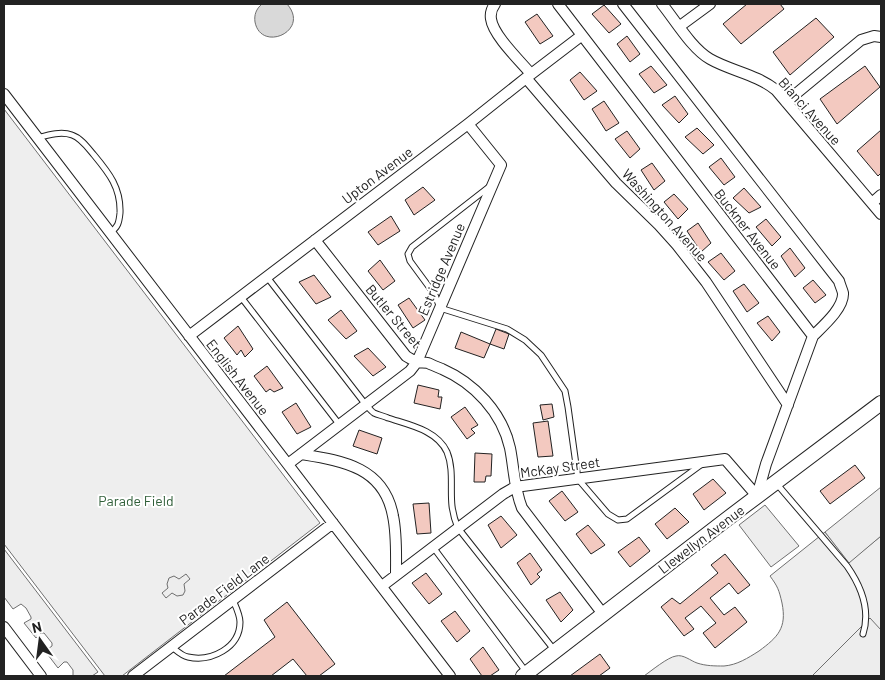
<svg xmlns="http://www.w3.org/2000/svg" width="885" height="680" font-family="Barlow,sans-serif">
<rect width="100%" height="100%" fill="#fff"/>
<path fill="#eee" stroke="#6f6f6f" d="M4 109 320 523 122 676H105L4 544Z
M825 532 849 562 881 536V676H644C651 671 668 657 676 656 683 654 691 661 697 663 706 666 715 666 724 666 737 665 748 658 759 651 778 637 787 628 782 603 779 590 778 587 770 576Z"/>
<path fill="#ededed" stroke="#6f6f6f" d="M881 487V536L849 563 825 532Z
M765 505 799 546 771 567 739 525Z
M4 549 98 672 92 676H73V670L67 662H64L58 668 45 651 52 646V643L44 633H41L36 638 24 623 31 619V617L26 608 21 604 13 609 4 597Z
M186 574 190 579 184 584 185 591 183 595 177 596 172 593 166 598 162 593 168 588 167 584 169 578 174 576 179 579Z
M870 618 881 630V676H812Z"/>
<path fill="#d9d9d9" stroke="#6f6f6f" d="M262 4H287C311 31 261 53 255 22 254 15 256 9 262 4Z"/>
<path fill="#f3c9c0" stroke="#222" d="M747 4H780L784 9 741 44 723 24Z
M604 5 621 24 609 33 592 14Z
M537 14 553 36 540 44 525 22Z
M816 18 834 37 790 75 773 52Z
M627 36 640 54 630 62 617 44Z
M651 66 667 85 654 93 639 74Z
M865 66 880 87 837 124 820 99Z
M580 72 597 91 584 100 570 80Z
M675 96 688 114 679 123 662 105Z
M604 101 619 123 606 131 592 109Z
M697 128 714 145 703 154 685 137Z
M881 130V173L878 176 857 151Z
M627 131 640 149 630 158 615 139Z
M721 158 735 177 724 185 709 167Z
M652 163 665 181 654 190 641 170Z
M423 187 435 200 414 215 405 200Z
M744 188 761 207 749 213 733 198Z
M674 194 688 209 678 219 664 202Z
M391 216 400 231 378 245 368 232Z
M766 219 781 237 772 246 756 227Z
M698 223 711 243 701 252 687 231Z
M790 248 805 268 795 277 781 256Z
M721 253 735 271 724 280 708 262Z
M380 260 395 281 383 290 368 271Z
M314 275 331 297 316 304 299 282Z
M813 280 826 295 815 303 803 288Z
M744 284 759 303 747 312 733 291Z
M409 298 425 320 413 328 398 305Z
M341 310 357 331 346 339 328 320Z
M768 316 780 332 772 341 757 323Z
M238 326 253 349 245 357 241 350 237 355 224 338Z
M496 329 509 334 504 349 490 344Z
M461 332 490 344 484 358 455 348Z
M368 348 386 367 373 376 354 356Z
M267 366 283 388 274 392 270 389 266 392 254 376Z
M418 385 439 390 438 397H442L440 409 414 403Z
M296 403 311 427 297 434 282 412Z
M552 404 554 417 543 420 540 405Z
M465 407 478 425 471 429 475 433 467 439 451 417Z
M548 421 553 456 538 457 533 423Z
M359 430 382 438 377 454 353 446Z
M475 453 492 454 491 476H486L485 482H474Z
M855 465 865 478 830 504 820 491Z
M713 479 726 493 704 510 693 494Z
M562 491 578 512 565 521 549 501Z
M429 503 431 533 417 534 413 504Z
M675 508 689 522 667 539 655 524Z
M501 516 517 535 501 548 488 525Z
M588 525 605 545 591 554 576 534Z
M639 537 650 551 630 567 618 552Z
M530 553 542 570 537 574 540 577 531 585 517 563Z
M725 554 750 585 738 594 729 583 710 598 724 615 735 607 747 622 715 648 703 633 716 623 701 606 685 618 694 629 684 636 661 607 672 598 680 604 718 573 711 565Z
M426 573 442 594 429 604 412 583Z
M560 592 573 610 561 622 546 600Z
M287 602 335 664 319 676H307L293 659 271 676H224L275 637 264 620Z
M455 611 470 631 457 642 441 621Z
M483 647 499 670 490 676H482L470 659Z
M600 654 610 668 599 676H570Z"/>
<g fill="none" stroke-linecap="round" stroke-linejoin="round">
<defs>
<path id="lane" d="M37 138C48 135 61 131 72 135 81 138 88 148 94 155 109 173 121 188 120 213 119 223 118 227 110 233
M489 187 412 247 408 254 410 261 435 295 440 308 507 329 525 340 541 355 565 391 568 407 578 479 608 514 618 520 627 519 702 464
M267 277 366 405C368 407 371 411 374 413 378 415 384 416 388 418 409 425 437 430 447 452 454 469 450 489 452 506 453 514 455 521 458 528L555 651
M241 297 339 424
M776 483 847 566C861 586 871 609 863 634
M433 547 527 673
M172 647C177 651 182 656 188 657 211 662 240 648 240 622 240 615 236 607 233 600"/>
<path id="street" d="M495 4C492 8 490 13 491 19 493 35 520 61 531 74
M558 4 813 336 766 464 757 496
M623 4 839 281C840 285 842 289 843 293 844 308 823 326 813 336
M662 4C675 20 692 49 710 59 731 71 756 74 776 90L881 214
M680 26 710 4
M526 78 616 183 659 225 677 245 706 282 788 405
M4 94 450 676
M786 102 861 40 874 36 881 37
M872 203 881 195
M315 240 406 356C409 358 413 360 416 362 420 363 424 362 428 363 432 365 437 367 442 369 474 383 502 412 510 448 514 468 514 488 522 508L603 614
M189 336 468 124 526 78 581 36
M301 454C343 461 384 467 393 516 397 535 396 555 396 575
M288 464 410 371 417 362 501 165 468 124
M382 586 503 494 515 487 725 459 757 496
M4 627 41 676
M133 676 333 523"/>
<path id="secondary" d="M523 676 723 522 881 403"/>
</defs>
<use href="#lane" stroke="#222" stroke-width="7"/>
<use href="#street" stroke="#222" stroke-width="12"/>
<use href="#secondary" stroke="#222" stroke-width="16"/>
<use href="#lane" stroke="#fff" stroke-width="5"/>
<use href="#street" stroke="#fff" stroke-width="10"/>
<use href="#secondary" stroke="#fff" stroke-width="14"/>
</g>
<g text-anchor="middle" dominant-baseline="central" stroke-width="4" stroke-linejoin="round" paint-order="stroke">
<g font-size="14" fill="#222" stroke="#fff">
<text transform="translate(810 111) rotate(48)">Bianci Avenue</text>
<text transform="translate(377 175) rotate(-37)">Upton Avenue</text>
<text transform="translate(665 215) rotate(48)">Washington Avenue</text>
<text transform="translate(748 229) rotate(52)">Buckner Avenue</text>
<text transform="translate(441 269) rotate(-67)">Estridge Avenue</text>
<text transform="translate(394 316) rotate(50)">Butler Street</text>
<text transform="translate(238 377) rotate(52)">English Avenue</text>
<text transform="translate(560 467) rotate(-8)">McKay Street</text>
<text transform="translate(701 539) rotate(-37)">Llewellyn Avenue</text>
<text transform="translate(224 589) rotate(-37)">Parade Field Lane</text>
</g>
<g font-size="14" fill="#2f5e38" stroke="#fff">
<text x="136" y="500">Parade Field</text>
</g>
</g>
<rect width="885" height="680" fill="none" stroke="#222222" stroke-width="10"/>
<g transform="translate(40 640) rotate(346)" stroke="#ffffff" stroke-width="4" paint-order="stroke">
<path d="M0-4L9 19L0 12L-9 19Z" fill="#222222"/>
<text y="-8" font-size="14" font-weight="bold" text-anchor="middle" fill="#222222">N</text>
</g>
</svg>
